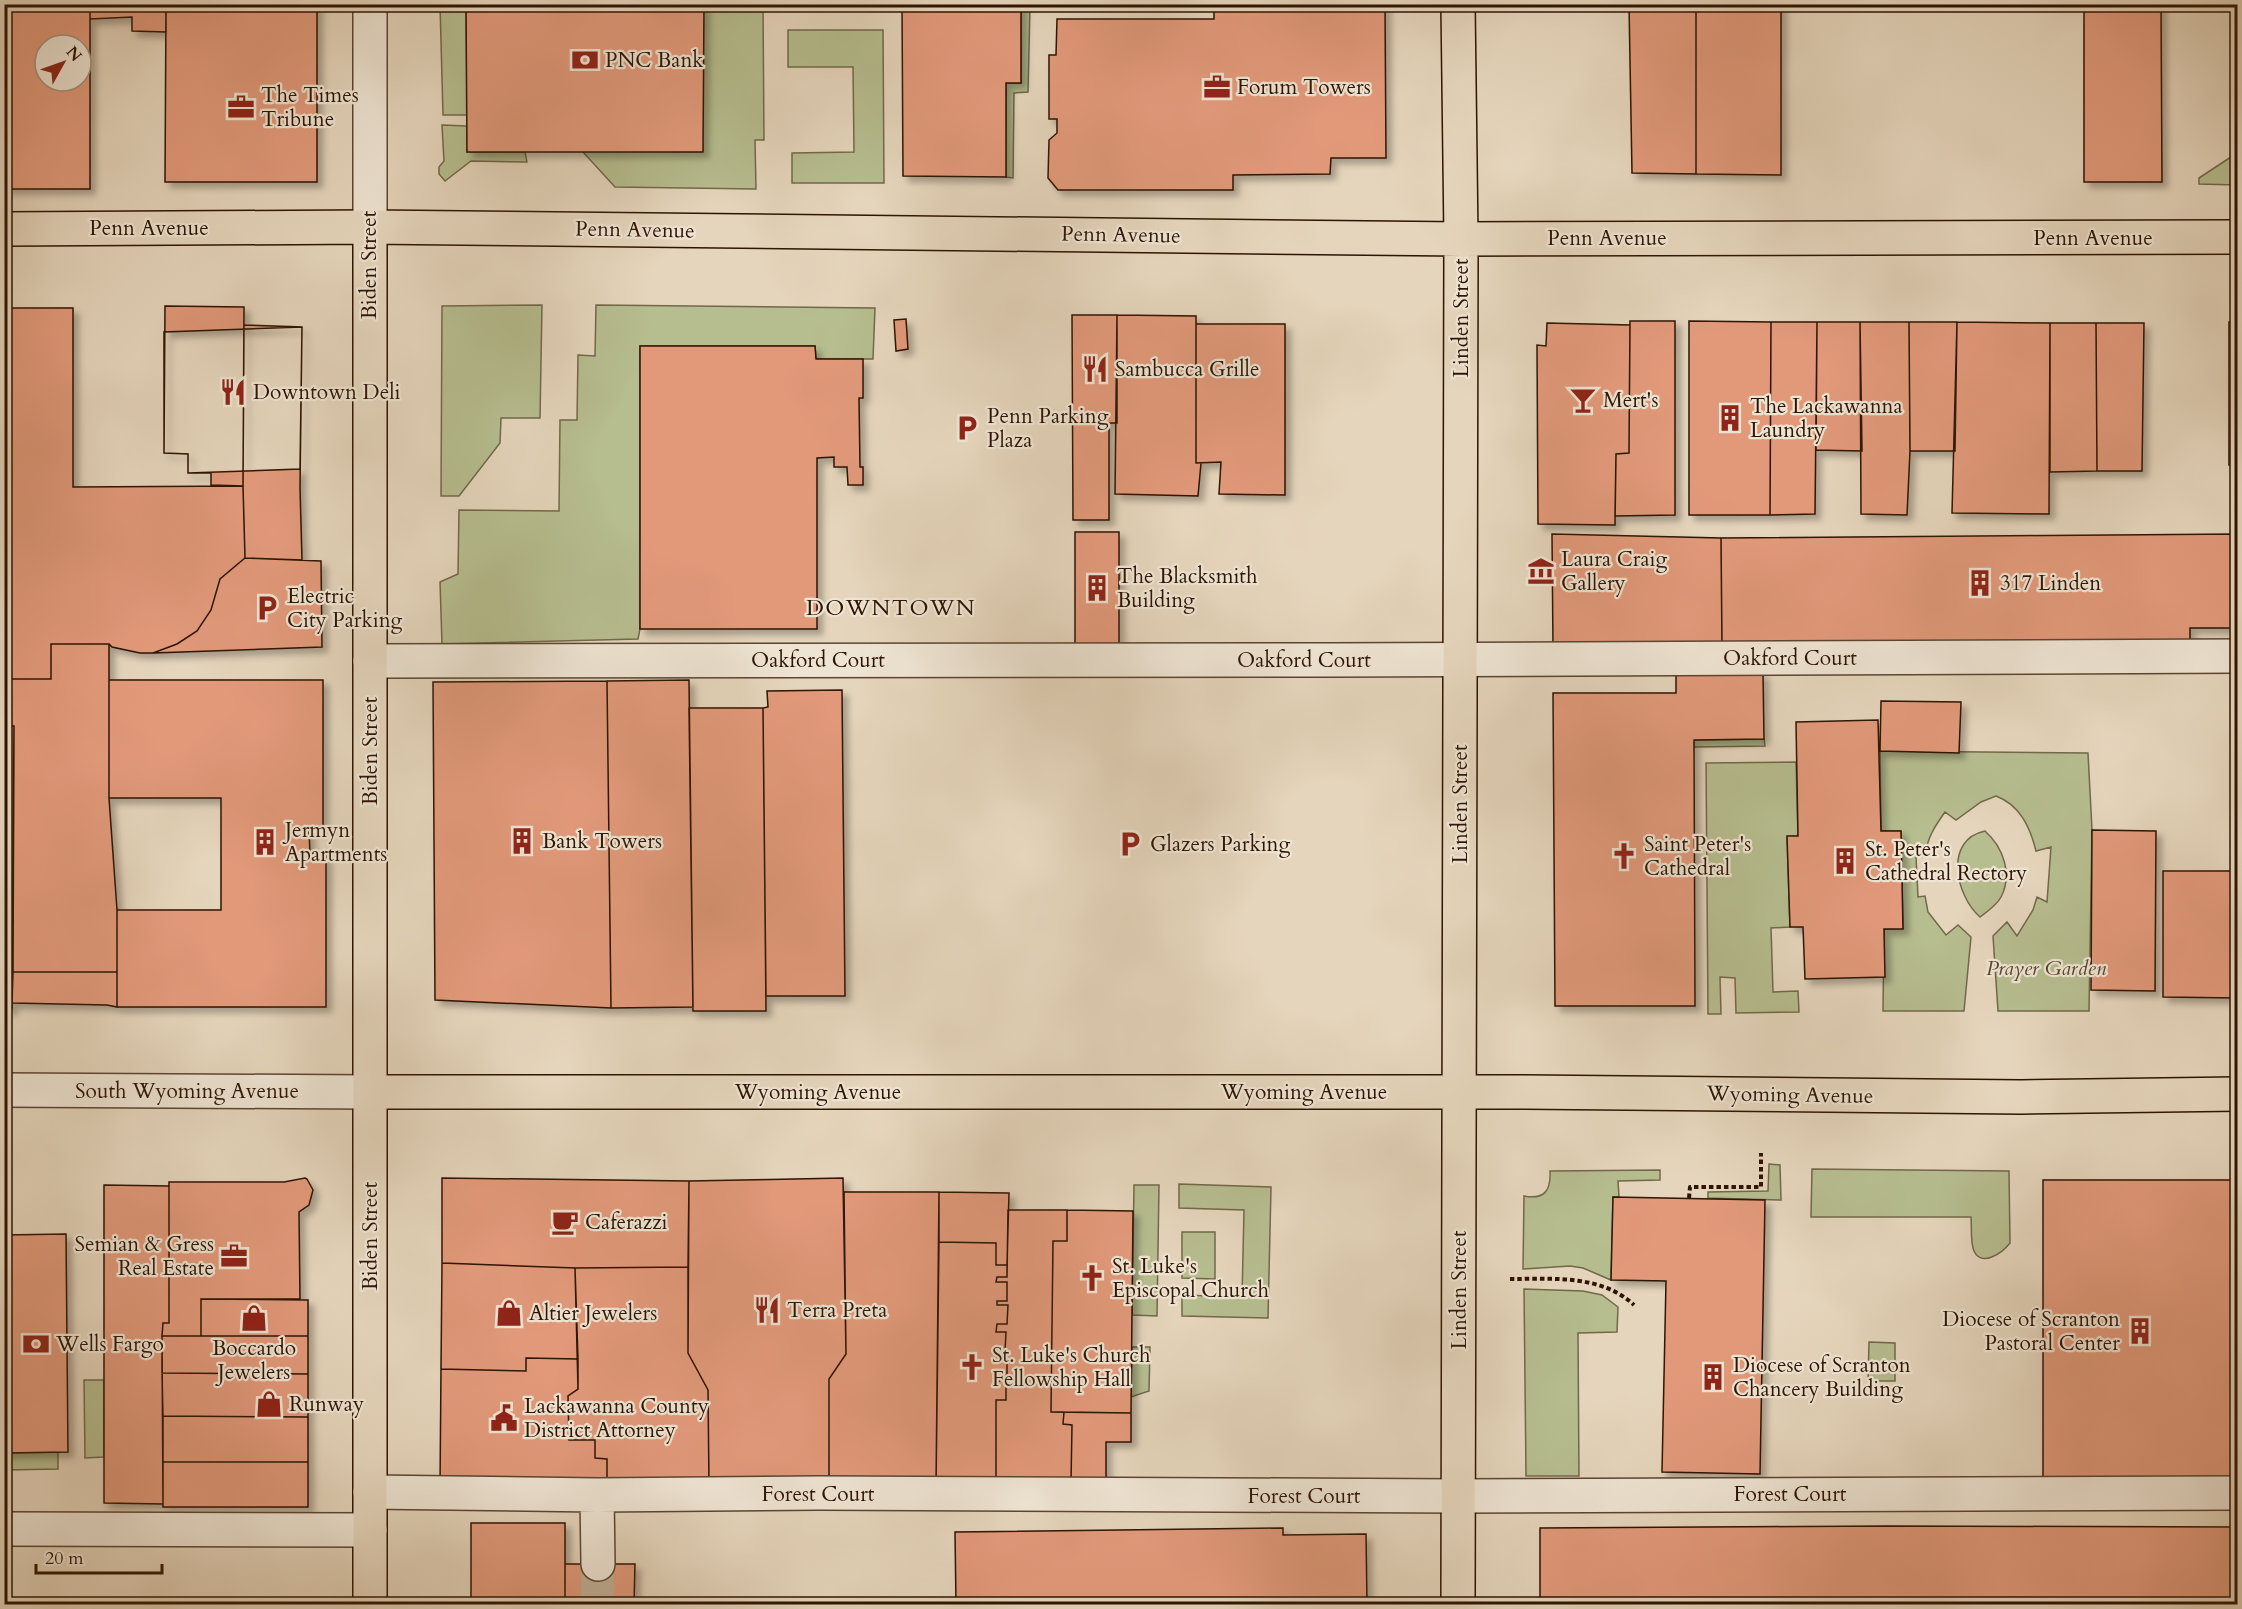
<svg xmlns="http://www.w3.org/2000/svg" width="2242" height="1609" font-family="Cardo,serif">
<defs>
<filter id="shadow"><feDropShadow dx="5.5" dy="5.5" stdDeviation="3" flood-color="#0004"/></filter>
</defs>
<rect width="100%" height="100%" fill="#e5d5bc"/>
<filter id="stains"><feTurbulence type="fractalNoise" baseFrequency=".00333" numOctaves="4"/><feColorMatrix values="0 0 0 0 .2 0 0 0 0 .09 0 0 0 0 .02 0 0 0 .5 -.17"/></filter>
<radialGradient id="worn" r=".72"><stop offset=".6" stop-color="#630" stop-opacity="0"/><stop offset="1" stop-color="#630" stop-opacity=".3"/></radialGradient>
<path fill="#b6bd8f" stroke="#726849" stroke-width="1.5" d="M440 5H466L467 115H443Z
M704 5H763L764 140H755L756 189 615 187 583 152Z
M791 5H884V9H791Z
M1021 5H1030L1028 92 1014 93 1013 178 1006 177V83H1021Z
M788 30H883L884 183H792V153L854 152 853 67H788Z
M442 125 467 126V152H525L527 162 471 161 445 181 439 174V167L444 161Z
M2237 153V185L2199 184V178Z
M542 305 540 418H501L500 443 459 496H441L442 306Z
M596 305 875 308 873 359H816L815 346H640V629L638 639 442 644 440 582 458 574 459 510 559 511 560 420H577L578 355 595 356Z
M1764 739 1765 746 1694 747V740Z
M1880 751 2088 753 2092 830 2089 1011H1998L1993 936 2007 922 2017 936 2033 910 2037 897 2047 902 2051 847 2036 851C2030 827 2020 805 1996 796L1981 802 1956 820 1945 812C1935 826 1927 838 1925 856L1916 857 1918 897 1925 896 1928 912 1946 935 1958 925 1971 937 1964 1011H1883L1884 929 1903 928 1901 831H1881Z
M1796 762 1798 836 1787 837 1790 927 1771 928 1773 992 1798 991 1799 1012 1736 1013 1735 978 1720 977 1721 1014H1708L1706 763Z
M1985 831C2003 847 2013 874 2001 897 1997 905 1987 912 1980 917 1956 896 1943 840 1985 831Z
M1769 1164 1780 1165 1781 1200 1708 1198V1192L1768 1191Z
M1812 1169 2009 1171 2010 1243C2003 1252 1982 1268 1974 1251 1970 1242 1972 1227 1971 1217H1811Z
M1660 1170V1180L1618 1181 1619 1197H1613L1611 1280 1583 1268 1570 1266 1523 1269 1524 1196C1545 1200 1551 1190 1550 1171Z
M1179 1184 1271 1187 1268 1318 1182 1316V1295L1242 1297 1244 1210 1179 1208Z
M1134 1185H1159L1157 1316 1132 1315Z
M1182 1232H1215V1279L1182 1278Z
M1524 1289 1583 1291 1602 1295 1618 1307 1617 1332 1578 1333 1579 1476H1526Z
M1869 1342 1895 1343V1381H1868Z
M1132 1347H1150L1149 1391 1131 1397Z
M84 1380H104V1457L85 1458Z
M58 1452V1469L5 1470V1453Z"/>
<path fill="#e1997a" stroke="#2e1403" stroke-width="1.5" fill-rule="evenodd" filter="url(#shadow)" d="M11 4H90V189H10ZM45 45H81V81H45Z
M90 4H166V32L132 31V17L90 19Z
M166 4H317V182H165Z
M466 4H704L703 152H467Z
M902 4H1021V83H1006V177L903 176Z
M1214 4H1385L1386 158H1331L1330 174 1233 175V190H1058L1048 178 1049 140 1057 133V119H1049V55H1056L1057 19H1214Z
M1629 4H1696V174L1632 173Z
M1696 4H1781V175L1696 174Z
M2084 4H2161L2162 182H2084Z
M2234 4H2238V61H2234Z
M4 35H11L10 189H4Z
M165 306 244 307 243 486 211 485V473H188V454L164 453Z
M4 308H73V487L243 486 245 558 220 579 211 610 197 631 177 644 153 653H140L112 647 109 644H51V679H4Z
M1072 315H1117V423H1109V520H1073Z
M1117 315 1196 316V463H1201L1198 496 1115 494Z
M906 319 908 349 896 351 894 320Z
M1630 321H1675V515L1615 516 1616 454 1629 453Z
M1689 321 1771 322 1770 515H1689Z
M1771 322H1817L1815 514 1770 515Z
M1817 322H1860L1862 451 1816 450Z
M1860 322H1909L1910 451 1907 515 1861 514Z
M1909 322H1957L1955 451H1910Z
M1957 322 2050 323 2049 514 1952 513Z
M2229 322H2238V465H2229Z
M1547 323 1630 325 1629 453 1616 454 1615 525 1538 524 1537 345 1546 346Z
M2050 323H2096L2097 471 2050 472Z
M2096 323H2144L2142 471H2097Z
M1196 324H1285V495L1219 494 1221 462 1196 463Z
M244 325 302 327 300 488 302 560 245 558 243 486Z
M302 327 300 469 188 473V454L164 453V332Z
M640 346H815L816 359H863V398H859L860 467H863V485H848L847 467H834V457L817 458V629H640Z
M1075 532H1119V644H1075Z
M1552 534 1721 538 1722 646 1553 648Z
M2238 534V628H2190V643L1722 646 1721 538Z
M245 558 321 561 322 647 153 653 177 644 197 631 211 610 220 579Z
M51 644H109V798L117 910V972H13L14 726H4V679H51Z
M1676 673H1763L1764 739 1694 740 1695 1006H1555L1553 693H1676Z
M109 680H323V829L309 828 310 855H326V1007H117V910H221V798H109Z
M689 680 693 1007 611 1008 607 681Z
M607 681 611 1008 435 1000 433 682Z
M842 690 845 996H766L763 708 768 707 767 691Z
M1881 701 1961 702 1959 753 1880 751Z
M689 708H763L766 1011H693Z
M1878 720 1881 831H1901L1903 929H1884L1885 977 1805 979 1803 927H1790L1787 836H1798L1796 722Z
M4 726H14L12 1009H4Z
M2092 830 2156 831 2155 991 2091 990Z
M2163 871H2238V998L2163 997Z
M13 972H117V1007L107 1005 12 1003Z
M305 1178 307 1179 313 1190 309 1205 299 1212 300 1299H201V1336H162L163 1323H169V1182H284Z
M442 1178 689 1181 688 1267 575 1268 442 1263Z
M843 1178 846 1354 829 1379V1484L709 1485 708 1390 688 1353 689 1181Z
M2043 1180H2238V1482H2043Z
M104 1185 169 1186V1323H163L162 1336 163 1504 104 1503Z
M844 1192H939L936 1486 829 1488V1379L846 1354Z
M939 1192 1009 1193 1007 1265H996V1243L939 1242Z
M1613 1197 1765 1200 1760 1474 1662 1472 1666 1281 1611 1280Z
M1008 1210H1067V1241H1053L1051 1412H1064L1063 1424 1072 1425 1071 1482H996V1400H1006V1381H996V1376H1007V1357H997V1351H1005L1006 1332H996L997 1324H1007L1008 1305H997V1301H1007V1282H996L997 1277H1007Z
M1067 1210 1133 1211 1131 1413 1051 1412 1053 1241H1067Z
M66 1234 68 1452 4 1453V1235Z
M939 1242 996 1243V1265H1007V1277H997L996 1282H1007V1301H997V1305H1008L1007 1324H997L996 1332H1006L1005 1351H997V1357H1007V1376H996V1381H1006V1400H996V1487L936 1486Z
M442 1263 575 1268 578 1359 526 1358V1371L441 1369Z
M688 1267V1353L708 1390 709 1485 607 1486V1459L595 1458V1440H569L568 1396 578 1389 575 1268Z
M201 1299 308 1300V1336H201Z
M162 1336H308V1374L162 1373Z
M526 1358 578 1359V1389L568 1396 569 1440H595V1458L607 1459V1486L440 1487 441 1369 526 1371Z
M162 1373 308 1374V1417L163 1416Z
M1064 1412 1131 1413V1442H1106V1483L1071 1482 1072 1425 1063 1424Z
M163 1416 308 1417V1462H163Z
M163 1462H308V1507H163Z
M471 1523H565V1604H471Z
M1887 1526 2238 1527V1604H1540V1528Z
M1283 1528V1535L1366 1534 1367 1604H956L955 1532Z
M565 1564H635L634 1604H565Z"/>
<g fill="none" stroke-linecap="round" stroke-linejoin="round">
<path stroke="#c0ae97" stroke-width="33" stroke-dasharray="33 16" stroke-linecap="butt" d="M597 1604 598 1564"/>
<defs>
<path id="minor" d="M370 4V227
M370 661 1332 660 2238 656
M4 1090 370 1092
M370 1492 597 1495 819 1493 1458 1496 2238 1493
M597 1495 598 1564
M4 1529 370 1530"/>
<path id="major" d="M370 227V1604
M4 229 370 227 1461 239 2238 237
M370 1092H1517L2021 1097 2238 1094
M1458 1604 1461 239 1458 4"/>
</defs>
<use href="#minor" stroke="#5c4431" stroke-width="36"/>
<use href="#major" stroke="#2e1403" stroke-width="36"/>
<path stroke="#2e1403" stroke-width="4" stroke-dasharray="4.5 3" stroke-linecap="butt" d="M1689 1198 1690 1187H1761V1153
M1510 1279C1551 1279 1601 1274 1634 1305"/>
<use href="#minor" stroke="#eee4d3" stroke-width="33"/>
<use href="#major" stroke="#e5d5bc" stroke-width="33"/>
</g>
<defs>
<symbol id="bank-bare" viewBox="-9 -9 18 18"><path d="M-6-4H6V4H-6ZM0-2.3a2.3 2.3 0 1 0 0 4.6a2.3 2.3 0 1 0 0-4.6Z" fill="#8f2418" stroke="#eee4d3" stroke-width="2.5" paint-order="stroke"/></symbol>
<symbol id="office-bare" viewBox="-9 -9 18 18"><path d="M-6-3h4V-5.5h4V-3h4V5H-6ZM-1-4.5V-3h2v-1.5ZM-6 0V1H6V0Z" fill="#8f2418" stroke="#eee4d3" stroke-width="2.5" paint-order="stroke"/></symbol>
<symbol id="restaurant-bare" viewBox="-9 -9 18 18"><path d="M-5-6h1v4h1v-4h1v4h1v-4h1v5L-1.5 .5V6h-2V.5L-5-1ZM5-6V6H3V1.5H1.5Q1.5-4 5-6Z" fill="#8f2418" stroke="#eee4d3" stroke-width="2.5" paint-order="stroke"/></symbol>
<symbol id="bar-bare" viewBox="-9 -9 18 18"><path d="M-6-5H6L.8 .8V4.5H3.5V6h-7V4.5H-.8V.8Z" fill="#8f2418" stroke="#eee4d3" stroke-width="2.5" paint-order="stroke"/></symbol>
<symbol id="building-bare" viewBox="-9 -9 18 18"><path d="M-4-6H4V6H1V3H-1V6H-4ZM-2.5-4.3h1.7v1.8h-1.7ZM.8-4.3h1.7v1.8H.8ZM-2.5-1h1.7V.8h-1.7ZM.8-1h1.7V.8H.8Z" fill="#8f2418" stroke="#eee4d3" stroke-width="2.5" paint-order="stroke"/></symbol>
<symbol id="parking-bare" viewBox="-9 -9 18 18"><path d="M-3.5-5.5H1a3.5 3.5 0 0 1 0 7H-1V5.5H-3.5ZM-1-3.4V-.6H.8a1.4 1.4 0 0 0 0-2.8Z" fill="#8f2418" stroke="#eee4d3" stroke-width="2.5" paint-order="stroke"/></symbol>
<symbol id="museum-bare" viewBox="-9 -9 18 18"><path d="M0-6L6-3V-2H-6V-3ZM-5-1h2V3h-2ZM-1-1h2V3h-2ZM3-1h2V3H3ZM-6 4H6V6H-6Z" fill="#8f2418" stroke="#eee4d3" stroke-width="2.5" paint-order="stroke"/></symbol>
<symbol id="church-bare" viewBox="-9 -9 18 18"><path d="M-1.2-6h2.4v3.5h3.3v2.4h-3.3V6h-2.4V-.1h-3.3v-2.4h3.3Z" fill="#8f2418" stroke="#eee4d3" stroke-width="2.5" paint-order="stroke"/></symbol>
<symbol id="cafe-bare" viewBox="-9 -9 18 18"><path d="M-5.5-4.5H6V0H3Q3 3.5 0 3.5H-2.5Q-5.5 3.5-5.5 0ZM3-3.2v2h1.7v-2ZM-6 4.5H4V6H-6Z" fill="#8f2418" stroke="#eee4d3" stroke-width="2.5" paint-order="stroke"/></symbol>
<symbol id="shop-bare" viewBox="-9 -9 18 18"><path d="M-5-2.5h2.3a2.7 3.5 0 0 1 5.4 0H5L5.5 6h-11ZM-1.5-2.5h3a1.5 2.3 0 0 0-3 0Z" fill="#8f2418" stroke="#eee4d3" stroke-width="2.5" paint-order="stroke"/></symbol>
<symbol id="civic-bare" viewBox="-9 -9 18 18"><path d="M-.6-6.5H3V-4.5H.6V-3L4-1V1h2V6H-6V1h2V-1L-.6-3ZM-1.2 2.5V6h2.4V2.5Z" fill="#8f2418" stroke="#eee4d3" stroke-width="2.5" paint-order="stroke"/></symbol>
</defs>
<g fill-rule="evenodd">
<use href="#bank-bare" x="566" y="41" width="38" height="38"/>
<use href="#office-bare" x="1198" y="68" width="38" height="38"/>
<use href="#office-bare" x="222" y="88" width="38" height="38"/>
<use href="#restaurant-bare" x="1076" y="350" width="38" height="38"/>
<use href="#restaurant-bare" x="214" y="373" width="38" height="38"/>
<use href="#bar-bare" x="1564" y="381" width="38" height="38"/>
<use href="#building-bare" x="1711" y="399" width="38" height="38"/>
<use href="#parking-bare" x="948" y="409" width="38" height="38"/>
<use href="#museum-bare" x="1522" y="552" width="38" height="38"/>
<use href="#building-bare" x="1961" y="564" width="38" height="38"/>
<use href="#building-bare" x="1078" y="569" width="38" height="38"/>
<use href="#parking-bare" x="248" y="589" width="38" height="38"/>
<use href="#building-bare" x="503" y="822" width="38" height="38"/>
<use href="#building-bare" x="246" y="823" width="38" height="38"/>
<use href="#parking-bare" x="1111" y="825" width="38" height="38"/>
<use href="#church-bare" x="1605" y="837" width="38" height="38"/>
<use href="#building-bare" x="1826" y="842" width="38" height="38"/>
<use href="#cafe-bare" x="546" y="1203" width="38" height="38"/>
<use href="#office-bare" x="215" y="1237" width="38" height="38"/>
<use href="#church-bare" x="1073" y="1259" width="38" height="38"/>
<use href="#restaurant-bare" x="748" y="1291" width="38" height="38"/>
<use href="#shop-bare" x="490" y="1294" width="38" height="38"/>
<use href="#shop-bare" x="235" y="1299" width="38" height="38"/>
<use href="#building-bare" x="2121" y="1312" width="38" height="38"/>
<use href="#bank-bare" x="17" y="1325" width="38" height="38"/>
<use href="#church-bare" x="953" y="1348" width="38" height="38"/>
<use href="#building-bare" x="1694" y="1358" width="38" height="38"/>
<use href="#shop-bare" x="250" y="1385" width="38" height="38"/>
<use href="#civic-bare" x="485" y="1399" width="38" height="38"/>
</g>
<g text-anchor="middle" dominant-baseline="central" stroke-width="4.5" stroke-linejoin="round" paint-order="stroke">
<g font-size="21" fill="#2e1403" stroke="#eee4d3" text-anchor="start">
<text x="605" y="60">PNC Bank</text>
<text x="1237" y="87">Forum Towers</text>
<text x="261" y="95">The Times<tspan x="261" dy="24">Tribune</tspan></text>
<text x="1115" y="369">Sambucca Grille</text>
<text x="253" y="392">Downtown Deli</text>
<text x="1603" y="400">Mert's</text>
<text x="1750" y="406">The Lackawanna<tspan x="1750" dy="24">Laundry</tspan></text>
<text x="987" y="416">Penn Parking<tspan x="987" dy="24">Plaza</tspan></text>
<text x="1561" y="559">Laura Craig<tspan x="1561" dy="24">Gallery</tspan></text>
<text x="1117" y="576">The Blacksmith<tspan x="1117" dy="24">Building</tspan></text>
<text x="2000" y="583">317 Linden</text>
<text x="287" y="596">Electric<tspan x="287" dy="24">City Parking</tspan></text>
<text x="285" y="830">Jermyn<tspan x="285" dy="24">Apartments</tspan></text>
<text x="542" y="841">Bank Towers</text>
<text x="1150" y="844">Glazers Parking</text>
<text x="1644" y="844">Saint Peter's<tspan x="1644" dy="24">Cathedral</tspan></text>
<text x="1865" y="849">St. Peter's<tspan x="1865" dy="24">Cathedral Rectory</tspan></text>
<text x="585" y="1222">Caferazzi</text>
<text x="214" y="1244" text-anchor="end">Semian &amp; Gress<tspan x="214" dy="24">Real Estate</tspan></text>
<text x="1112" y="1266">St. Luke's<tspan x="1112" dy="24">Episcopal Church</tspan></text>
<text x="787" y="1310">Terra Preta</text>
<text x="529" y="1313">Altier Jewelers</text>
<text x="2120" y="1319" text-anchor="end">Diocese of Scranton<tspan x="2120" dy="24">Pastoral Center</tspan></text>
<text x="56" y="1344">Wells Fargo</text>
<text x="254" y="1348" text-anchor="middle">Boccardo<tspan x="254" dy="24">Jewelers</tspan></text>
<text x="992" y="1355">St. Luke's Church<tspan x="992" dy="24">Fellowship Hall</tspan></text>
<text x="1733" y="1365">Diocese of Scranton<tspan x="1733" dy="24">Chancery Building</tspan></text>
<text x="289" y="1404">Runway</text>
<text x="524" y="1406">Lackawanna County<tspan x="524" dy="24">District Attorney</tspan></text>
</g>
<g font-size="21" fill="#2e1403" stroke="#eee4d3">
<text x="149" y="228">Penn Avenue</text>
<text transform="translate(635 230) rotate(1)">Penn Avenue</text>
<text transform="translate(1121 235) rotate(1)">Penn Avenue</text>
<text x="1607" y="238">Penn Avenue</text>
<text x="2093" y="238">Penn Avenue</text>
<text transform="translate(369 265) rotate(-90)">Biden Street</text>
<text transform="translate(1461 318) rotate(-90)">Linden Street</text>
<text x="1790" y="658">Oakford Court</text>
<text x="818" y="660">Oakford Court</text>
<text x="1304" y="660">Oakford Court</text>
<text transform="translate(370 751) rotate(-90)">Biden Street</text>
<text transform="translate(1460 804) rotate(-90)">Linden Street</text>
<text x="187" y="1091">South Wyoming Avenue</text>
<text x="818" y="1092">Wyoming Avenue</text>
<text x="1304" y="1092">Wyoming Avenue</text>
<text transform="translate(1790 1095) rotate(1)">Wyoming Avenue</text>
<text transform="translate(370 1236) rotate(-90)">Biden Street</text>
<text transform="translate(1459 1290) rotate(-90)">Linden Street</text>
<text x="818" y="1494">Forest Court</text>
<text x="1790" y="1494">Forest Court</text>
<text x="1304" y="1496">Forest Court</text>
</g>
<g font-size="21" font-style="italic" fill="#57472d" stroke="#eee4d3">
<text x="2046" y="968">Prayer Garden</text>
</g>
<g font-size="22" letter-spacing="1.5" fill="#2e1403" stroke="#eee4d3">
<text x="891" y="608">DOWNTOWN</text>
</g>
</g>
<rect width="2242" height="1609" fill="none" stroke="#e5d5bc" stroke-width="24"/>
<rect x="6" y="6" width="2230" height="1597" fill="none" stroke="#2e1403" stroke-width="3"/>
<rect x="12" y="12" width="2218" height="1585" fill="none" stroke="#2e1403" stroke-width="1.5"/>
<g transform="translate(63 63) rotate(50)"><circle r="28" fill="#eee4d3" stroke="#a19180" stroke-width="1.5"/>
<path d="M0-4.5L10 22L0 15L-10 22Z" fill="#8f2418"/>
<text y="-9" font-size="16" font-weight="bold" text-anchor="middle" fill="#2e1403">N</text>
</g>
<path d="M36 1564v9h126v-9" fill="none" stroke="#2e1403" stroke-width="3"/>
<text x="45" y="1564" font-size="18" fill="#2e1403" stroke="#eee4d3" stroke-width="4.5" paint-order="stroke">20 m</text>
<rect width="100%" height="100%" filter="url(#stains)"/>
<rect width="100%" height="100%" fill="url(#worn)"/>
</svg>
